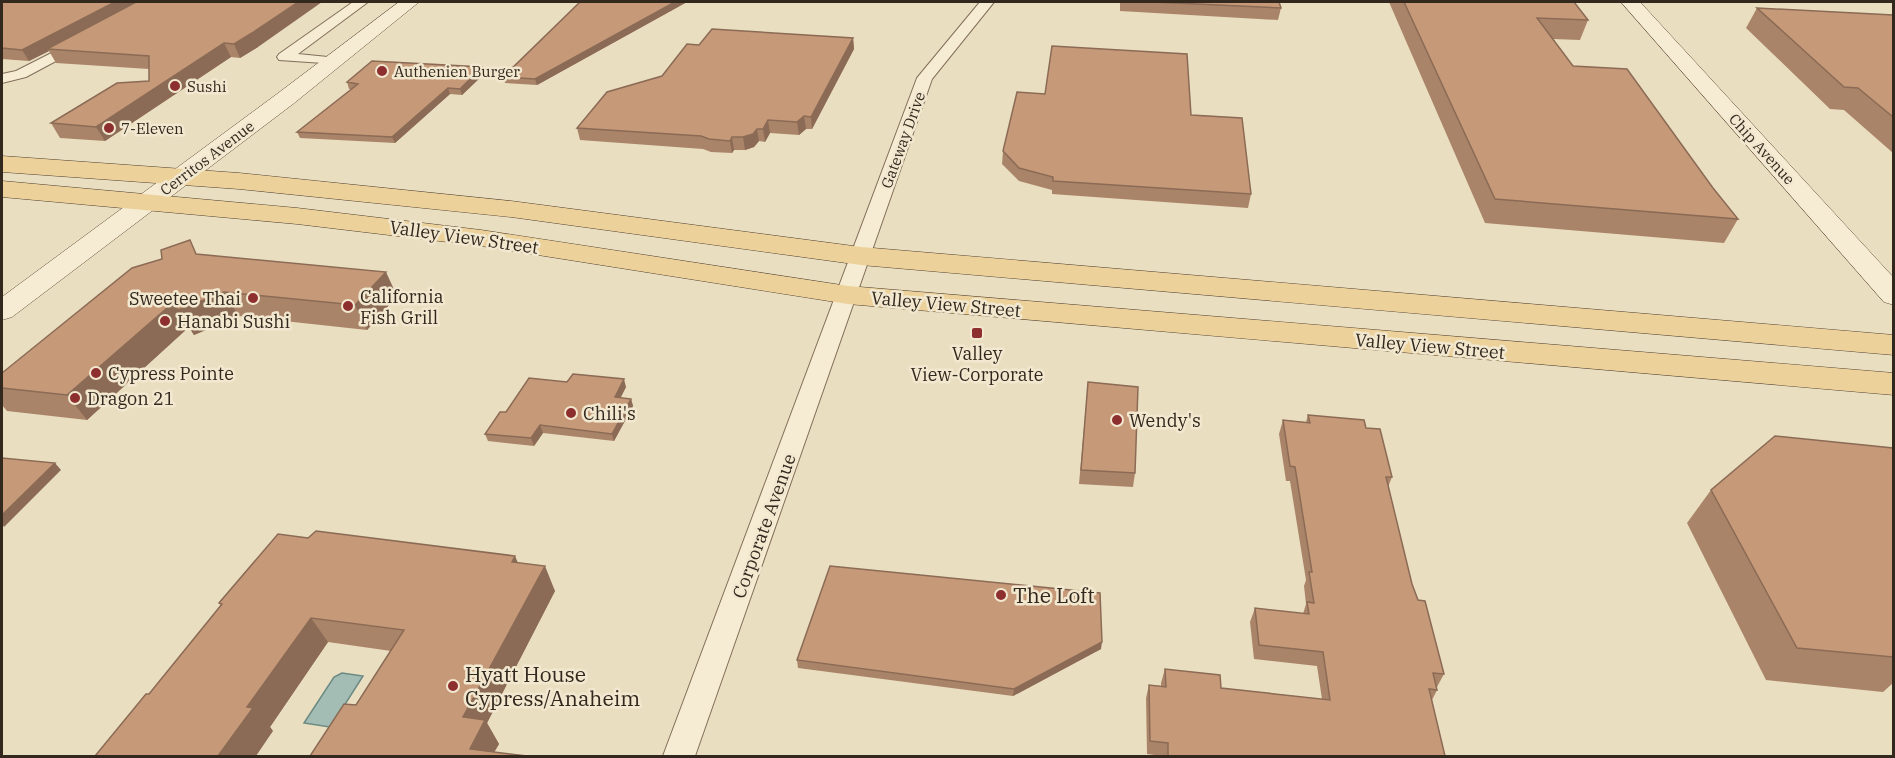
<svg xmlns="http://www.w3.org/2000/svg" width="1895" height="758" font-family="'IBM Plex Serif',serif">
<rect width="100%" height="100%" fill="#eadec1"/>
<path fill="#a3bdb5" stroke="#6b8a82" stroke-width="1.5" d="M342 673 363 676 342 709 336 728 304 723 334 677Z"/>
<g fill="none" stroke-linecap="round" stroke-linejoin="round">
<defs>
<path id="street" d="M353 2H368L298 54 338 58 340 61 338 64 279 60 277 57 279 54Z
M980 2H994L932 79 695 756H663L917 78Z
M79 39 86 43 84 46 26 77 2 83V74L16 71Z"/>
<path id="secondary" d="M399 2H419L293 104 12 317 2 320V297L277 94Z
M1621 2H1640L1894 278V305L1884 302Z"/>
<path id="primary" d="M2 156 239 173 511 201 861 247 1894 335V355L861 265 511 217 239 189 2 172Z
M2 181 297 208 481 230 848 286 1894 373V395L848 304 481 246 297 224 2 197Z"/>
</defs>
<use href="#street" stroke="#826f5a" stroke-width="2"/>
<use href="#secondary" stroke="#64503d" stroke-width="1"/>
<use href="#primary" stroke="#503e2e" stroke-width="1"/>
<use href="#street" fill="#f6ebd3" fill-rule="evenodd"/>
<use href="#secondary" fill="#f6ebd3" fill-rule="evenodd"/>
<use href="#primary" fill="#ecd29a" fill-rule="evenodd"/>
</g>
<path fill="#aa8468" d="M2 2 258 47 240 58 231 57 105 141 60 138 51 123 149 81V69L56 63 49 51 29 61 2 59Z
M580 2H687L537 85 505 83 503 77Z
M1114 2H1279L1281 8 1278 20 1120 11V2Z
M1389 2H1574L1588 20 1580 40 1553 39 1573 66 1713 188 1738 219 1724 243 1485 223Z
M1757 8 1893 15V153L1844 110 1830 109 1746 28Z
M853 38 854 49 812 129H806L799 135 770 133 765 142 759 141 754 147 745 150H734L732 153 711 152 703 149 580 140 577 128 662 76 699 45Z
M482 67 484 74 462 95 450 94 395 143 300 138 297 132 351 89H349L347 82Z
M1191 115 1251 194 1248 208 1052 194V190L1019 181 1002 164 1003 151Z
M199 254 397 296 367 330 239 316 194 335 189 327 87 420 7 411 2 405V373Z
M567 382 626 387 620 398 631 399 633 406 614 441 543 433 534 446 488 441 485 434 506 412Z
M1088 382 1135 473 1133 487 1079 484Z
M1308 415 1366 428 1392 477 1388 487 1412 584 1444 674 1437 687V690L1432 700 1445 756H1162L1147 754 1146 698 1149 685 1161 686V683L1165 669 1221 688 1322 699 1317 666 1254 659 1250 622 1255 608 1303 614 1306 604 1304 586 1306 580 1290 481H1286L1279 434 1283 420 1306 422Z
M1893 448V683L1883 692 1766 680 1687 523 1711 490Z
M518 563 555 591 487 723 499 744 494 752 310 756 356 705 391 651 328 642 270 727 273 731 149 694 221 606 219 603Z
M1101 649 1013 696 798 668 797 660Z"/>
<path fill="#8b6b55" d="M115 2H141L47 49 49 51 29 61 22 50Z
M298 2H322L258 47 240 58 234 44Z
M675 2H687L537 85 535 79Z
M853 38 854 49 812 129 811 117Z
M224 43 231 57 105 141 96 127Z
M482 67 484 74 462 95 460 89Z
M448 88 450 94 395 143 392 137Z
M804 116 806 129 799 135 797 122Z
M768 120 770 133 765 142 763 129Z
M757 129 759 141 754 147 745 150 743 137Z
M732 137 734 150 732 153 730 141Z
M386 272 397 296 367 330 355 305Z
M224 292 239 316 194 335 189 327 87 420 67 395 174 302Z
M624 379 626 387 617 405 615 397Z
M631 399 633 406 614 441 612 434Z
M540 425 543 433 534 446 531 438Z
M55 463 61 470 4 527 2 524V515Z
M515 556 526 581 512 562Z
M545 566 555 591 487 723 499 744 492 756 470 749 463 717Z
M311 618 328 642 270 727 273 731 256 756H218L247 707Z
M1102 642 1101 649 1013 696 1014 689Z"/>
<path fill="#c69979" stroke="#8b6b55" stroke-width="1.5" d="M2 2H115L22 50 2 48Z
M136 2H298L252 33 234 44 224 43 96 127 51 123 117 83 149 81V56L47 49Z
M580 2H675L535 79 503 77Z
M1154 2H1279L1281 8Z
M1404 2H1574L1588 20 1537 18 1573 66 1627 69 1713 188 1738 219 1495 199Z
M1757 8 1893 15V117L1858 88 1844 87Z
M712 29 853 38 811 117 804 116 797 122 768 120 763 129H757L753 134 743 137H732L730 141 709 139 701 136 577 128 607 92 662 76 687 44 699 45Z
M1052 46 1187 54 1191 115 1242 118 1251 194 1053 181V177L1019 168 1003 151 1017 92 1045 94Z
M372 61 482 67 460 89 448 88 392 137 297 132 358 84 347 82Z
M190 240 196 254 386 272 355 305 224 292 178 310 174 302 67 395 2 388V373L132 268 162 259 161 250Z
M573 374 624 379 615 397 631 399 612 434 540 425 531 438 485 434 500 412H506L529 378 567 382Z
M1088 382 1138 387 1135 473 1081 470Z
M1308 415 1364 420 1366 428 1380 429 1392 477H1386L1412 584 1418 600 1425 601 1444 674 1433 673 1437 690 1429 689 1445 756H1168V743L1150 741 1149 685 1166 687 1165 669 1220 675 1221 688 1330 700 1323 652 1259 645 1255 608 1309 614 1307 602 1314 603 1309 572H1312L1295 467 1290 466 1283 420 1310 423Z
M1775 436 1893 448V657L1797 648 1711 490Z
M2 458 55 463 2 515Z
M316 531 515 556 512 562 545 566 463 717 485 720 470 749 527 756H310L344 704 356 705 404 630 311 618 247 707 253 708 218 756H95L146 694H149L222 604 219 603 278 534 308 538Z
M830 566 1100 593 1102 642 1014 689 797 660Z"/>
<g fill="#8d2e2f" stroke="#f2e8d0" stroke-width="2">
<circle cx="382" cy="71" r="6"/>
<circle cx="175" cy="86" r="6"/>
<circle cx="109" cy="128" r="6"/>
<circle cx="253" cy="298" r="6"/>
<circle cx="348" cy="306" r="6"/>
<circle cx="165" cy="321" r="6"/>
<rect x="971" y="327" width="12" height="12" rx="3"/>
<circle cx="96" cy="373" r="6"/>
<circle cx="75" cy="398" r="6"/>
<circle cx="571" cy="413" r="6"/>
<circle cx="1117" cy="420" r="6"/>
<circle cx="1001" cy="595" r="6"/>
<circle cx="453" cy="686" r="6"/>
</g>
<g text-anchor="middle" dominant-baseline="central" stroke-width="5" stroke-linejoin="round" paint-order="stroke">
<g font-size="15" fill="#33281d" stroke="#f2e8d0" text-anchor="start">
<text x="394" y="71">Authenien Burger</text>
<text x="187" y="86">Sushi</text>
<text x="121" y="128">7-Eleven</text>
</g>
<g font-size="15" fill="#33281d" stroke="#f2e8d0">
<text transform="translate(903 140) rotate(-70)">Gateway Drive</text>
<text transform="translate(1762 149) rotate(48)">Chip Avenue</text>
<text transform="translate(207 158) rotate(-37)">Cerritos Avenue</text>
</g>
<g font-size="18" fill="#33281d" stroke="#f2e8d0">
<text transform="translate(464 237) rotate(8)">Valley View Street</text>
<text transform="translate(946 304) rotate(5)">Valley View Street</text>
<text transform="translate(1430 346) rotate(5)">Valley View Street</text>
<text transform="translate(764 526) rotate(-70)">Corporate Avenue</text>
</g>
<g font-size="18" fill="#33281d" stroke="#f2e8d0" text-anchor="start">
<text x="360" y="296">California<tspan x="360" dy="21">Fish Grill</tspan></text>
<text x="241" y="298" text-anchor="end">Sweetee Thai</text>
<text x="177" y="321">Hanabi Sushi</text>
<text x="977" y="353" text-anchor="middle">Valley<tspan x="977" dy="21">View-Corporate</tspan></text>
<text x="108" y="373">Cypress Pointe</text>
<text x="87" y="398">Dragon 21</text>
<text x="583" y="413">Chili's</text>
<text x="1129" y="420">Wendy's</text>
</g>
<g font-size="21" fill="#33281d" stroke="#f2e8d0" text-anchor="start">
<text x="1013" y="595">The Loft</text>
<text x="465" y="674">Hyatt House<tspan x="465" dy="24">Cypress/Anaheim</tspan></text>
</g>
</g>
<rect width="1895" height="758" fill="none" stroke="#33281d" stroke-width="6"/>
</svg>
